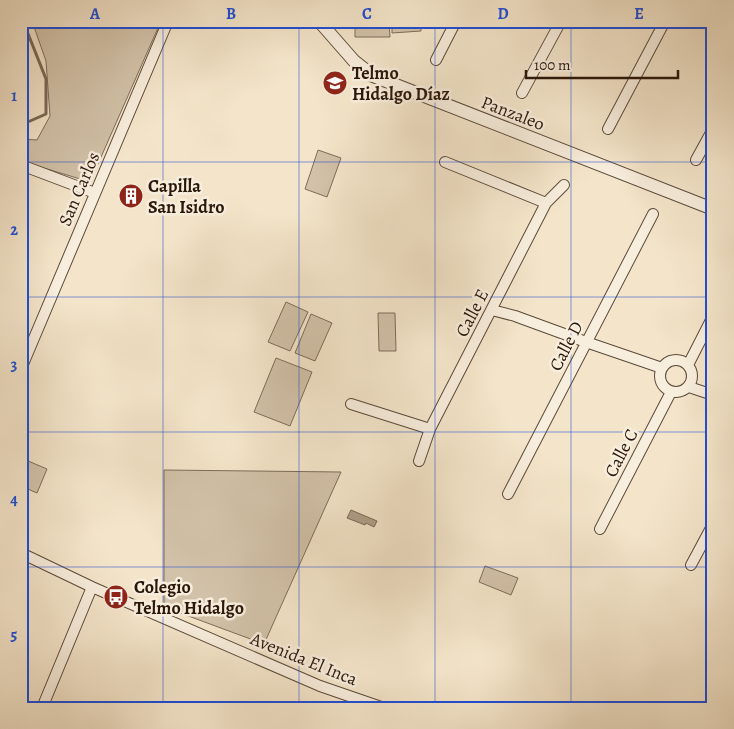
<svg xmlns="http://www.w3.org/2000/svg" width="734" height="729" font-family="Alegreya,serif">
<rect width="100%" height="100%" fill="#f4e5ca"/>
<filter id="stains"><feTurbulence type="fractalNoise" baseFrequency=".004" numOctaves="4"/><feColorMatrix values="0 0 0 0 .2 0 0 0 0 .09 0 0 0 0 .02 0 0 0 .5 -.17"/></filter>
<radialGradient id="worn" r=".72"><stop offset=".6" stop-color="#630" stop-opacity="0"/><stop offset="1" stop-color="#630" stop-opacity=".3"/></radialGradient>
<path fill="#d2c2a9" stroke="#7e6c5a" d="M32 21H161L90 182 21 161V139L37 140 50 116 46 61Z
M355 21H389L390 37H355Z
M392 21H421V31L392 33Z
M318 150 341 158 327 197 305 189Z
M286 302 308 312 290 351 268 342Z
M395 313 396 351H379L378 313Z
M311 314 332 323 315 361 295 353Z
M276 358 312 372 290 426 254 412Z
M21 458 47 469 37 493 21 486Z
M164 470 341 472 264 644 164 607Z
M485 566 518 578 511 595 479 582Z"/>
<path fill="#af9f89" stroke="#7a6856" d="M351 510 377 521 374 527 366 523 365 525 347 518Z"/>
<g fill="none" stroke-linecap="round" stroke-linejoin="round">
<path stroke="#7a6856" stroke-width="3" d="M21 125 46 114V79L23 21"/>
<defs>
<path id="minor" d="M436 60 456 21
M522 93 561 21
M608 129 665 21
M696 160 713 129
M445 162 546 203
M21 165 95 193
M492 310 515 316 586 342 662 368
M660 376a16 16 0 1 1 32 0a16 16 0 1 1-32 0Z
M688 365 713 316
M21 369 168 21
M689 387 713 395
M351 404 430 429
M419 461 430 429 546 203 564 185
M508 494 653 214
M600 529 671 392
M21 553 92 587 320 686 384 708
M691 565 713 524
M42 708 92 587"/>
<path id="tertiary" d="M319 21 354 61 373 76 713 209"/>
</defs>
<use href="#minor" stroke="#5c4a3a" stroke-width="12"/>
<use href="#tertiary" stroke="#5c4a3a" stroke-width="14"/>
<use href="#minor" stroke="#f8eedd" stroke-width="10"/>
<use href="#tertiary" stroke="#f8eedd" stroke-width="12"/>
</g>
<path fill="none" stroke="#1d4ed8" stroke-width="1" stroke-opacity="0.55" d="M163 21V708M299 21V708M435 21V708M571 21V708M21 162H713M21 297H713M21 432H713M21 567H713"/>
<defs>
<symbol id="school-disc" viewBox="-11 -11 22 22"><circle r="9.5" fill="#8f2418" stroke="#f8eedd"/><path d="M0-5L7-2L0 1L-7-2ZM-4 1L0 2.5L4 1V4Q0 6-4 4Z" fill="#fff"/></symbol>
<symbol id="building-disc" viewBox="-11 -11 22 22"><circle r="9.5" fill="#8f2418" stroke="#f8eedd"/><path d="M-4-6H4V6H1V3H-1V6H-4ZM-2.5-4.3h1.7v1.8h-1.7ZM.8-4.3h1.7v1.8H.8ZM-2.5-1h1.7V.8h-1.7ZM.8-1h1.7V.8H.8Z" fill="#fff"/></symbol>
<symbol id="bus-disc" viewBox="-11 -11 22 22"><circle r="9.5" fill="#8f2418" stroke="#f8eedd"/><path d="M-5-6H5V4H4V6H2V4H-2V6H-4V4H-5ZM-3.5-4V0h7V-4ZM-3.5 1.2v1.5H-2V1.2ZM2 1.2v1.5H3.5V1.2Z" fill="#fff"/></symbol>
</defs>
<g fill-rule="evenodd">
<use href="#school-disc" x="321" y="69" width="28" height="28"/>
<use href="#building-disc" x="117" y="182" width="28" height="28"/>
<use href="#bus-disc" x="102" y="583" width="28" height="28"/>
</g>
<g text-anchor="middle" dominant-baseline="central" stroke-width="5" stroke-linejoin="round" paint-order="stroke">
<g font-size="18" font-weight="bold" fill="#2a160a" stroke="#f8eedd" text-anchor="start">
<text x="352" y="73">Telmo<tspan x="352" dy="21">Hidalgo Díaz</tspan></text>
<text x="148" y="186">Capilla<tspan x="148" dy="21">San Isidro</tspan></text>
<text x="134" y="587">Colegio<tspan x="134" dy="21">Telmo Hidalgo</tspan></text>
</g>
<g font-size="18" fill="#2a160a" stroke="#f8eedd">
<text transform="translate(513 113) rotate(21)">Panzaleo</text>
<text transform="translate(79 189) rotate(-67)">San Carlos</text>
<text transform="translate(472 313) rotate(-63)">Calle E</text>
<text transform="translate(566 346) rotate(-63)">Calle D</text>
<text transform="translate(621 453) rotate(-63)">Calle C</text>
<text transform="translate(304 659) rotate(22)">Avenida El Inca</text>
</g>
</g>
<rect width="734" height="729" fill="none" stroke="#f4e5ca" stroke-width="55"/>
<path d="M526 70v8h152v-8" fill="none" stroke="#2a160a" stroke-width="2.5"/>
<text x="534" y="70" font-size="15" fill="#2a160a" stroke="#f8eedd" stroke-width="4" paint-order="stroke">100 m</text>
<rect x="28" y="28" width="678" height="674" fill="none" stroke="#1d4ed8" stroke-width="2"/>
<g font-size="16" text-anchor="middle" font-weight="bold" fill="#1d4ed8">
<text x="95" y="19">A</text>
<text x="231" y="19">B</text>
<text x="367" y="19">C</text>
<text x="503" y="19">D</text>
<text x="639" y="19">E</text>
<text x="14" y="101">1</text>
<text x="14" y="235">2</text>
<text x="14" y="370">3</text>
<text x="14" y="505">4</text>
<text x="14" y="640">5</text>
</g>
<rect width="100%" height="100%" filter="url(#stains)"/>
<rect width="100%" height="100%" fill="url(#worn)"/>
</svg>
